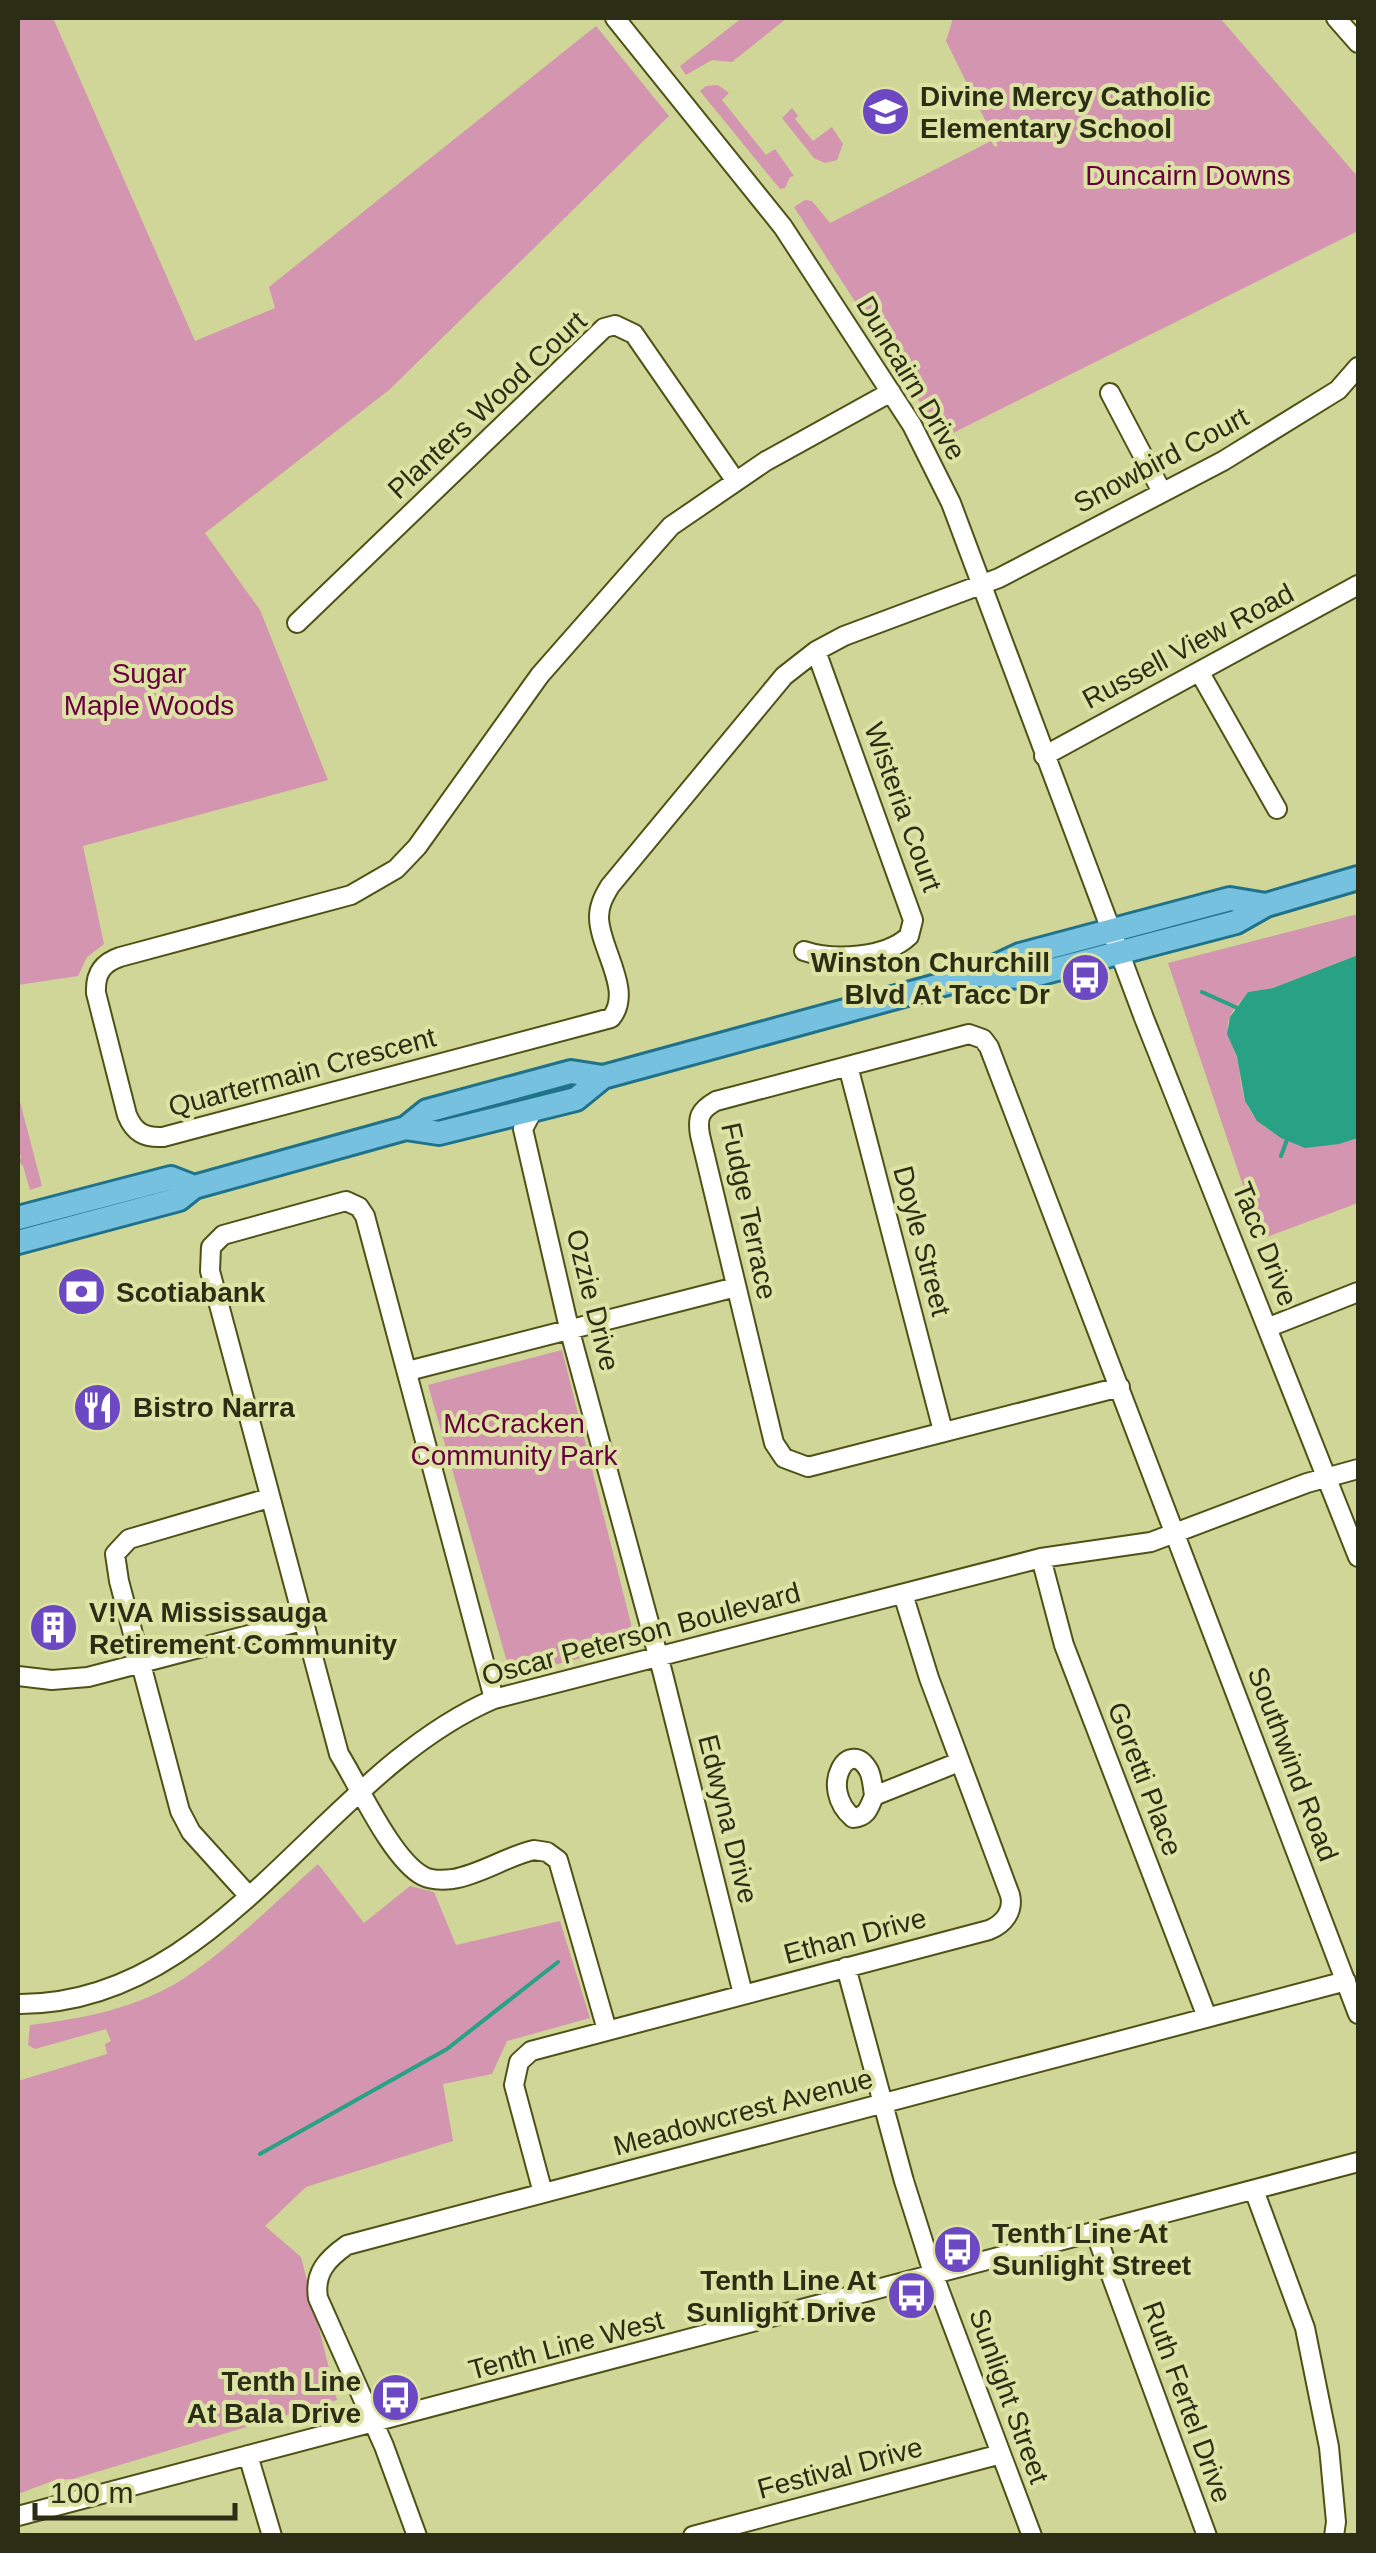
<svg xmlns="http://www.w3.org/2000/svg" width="1376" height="2553" font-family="Helvetica,sans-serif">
<rect width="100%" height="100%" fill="#d0d697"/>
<path fill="#d395af" d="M18 18H53L195 341 275 308 269 287 596 26 669 116 389 390 205 533 260 610 328 780 83 846 104 944 87 957 78 976 18 985Z
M742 18H787L732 62 712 60 686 75 680 66Z
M953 18H1220L1358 177V231L943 438 794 207 805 200 812 201 830 223 991 141 995 147 998 146 946 41Z
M718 85 729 93 722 100 766 155 775 149 794 176 790 177 785 188 780 189 700 91 706 86Z
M792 108 798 116 795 119 813 141 832 127 843 144 837 160 825 163 814 158 782 118Z
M1358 914V955L1273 988 1248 992C1243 1000 1233 1008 1230 1017 1223 1032 1234 1047 1238 1062 1240 1074 1241 1088 1245 1100 1261 1144 1320 1151 1358 1138V1203L1261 1239 1168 963Z
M18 1094 42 1186 30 1190 23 1166 18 1161 21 1158 18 1145Z
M562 1350 636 1644 511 1676 428 1385Z
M318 1864 364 1923 410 1886 434 1892 456 1945 560 1921 590 2018 507 2041 492 2074 443 2084 453 2141 306 2187 265 2226 301 2257 337 2400 73 2479 55 2480 18 2494V2081L107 2054 105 2044 111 2041 106 2029 35 2049 28 2045 30 2025C82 2019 138 2008 183 1979 232 1947 275 1902 318 1864Z"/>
<path fill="#28a184" d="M1358 955V1138L1339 1144 1305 1148 1281 1138 1257 1121 1245 1101 1237 1057 1227 1034 1230 1017 1248 992 1273 988Z"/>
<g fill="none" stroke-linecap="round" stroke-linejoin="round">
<path stroke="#28a184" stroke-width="4" d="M1202 992 1242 1010
M1281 1156 1288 1137
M260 2154 447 2049 558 1962"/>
<defs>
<path id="minor" d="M615 18 783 227 912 425 951 503 1144 1018 1358 1557
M1336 18 1358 43
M891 392 766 461 671 526 540 675 417 847 396 869 351 895 120 957C102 963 95 974 96 993L127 1115C134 1132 144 1138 163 1137L611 1018C634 991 599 948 599 917 599 905 604 896 610 886L784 676 816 651 844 636 999 578 1223 461 1338 390 1358 367
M1110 393 1162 492
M297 623 604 328 615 325 634 334 735 480
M1200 673 1277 809
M1044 756 1358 585
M804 951C834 961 886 958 909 936L913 920 816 651
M848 1066 943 1431
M533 1110 523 1129 569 1328 663 1674 743 1994
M1269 1327 1358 1292
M408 1371 736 1287
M1120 1387 808 1467 784 1458 774 1443 700 1135C697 1117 700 1110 716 1101L969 1034 983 1039 989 1047 1358 2014
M1041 1558 1064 1645 1207 2017
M18 1676 52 1680 88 1677 302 1621
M494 1699 365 1216 359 1207 346 1201 223 1235 211 1247 210 1271 339 1754C358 1784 392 1860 423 1876 432 1881 444 1880 453 1879 482 1874 507 1856 534 1850L547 1852 558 1860 607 2030
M874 1796C873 1788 872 1777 869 1771 850 1735 817 1787 853 1818 867 1817 869 1808 874 1796L959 1762
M248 1895 191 1832 180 1811 119 1581 115 1554 129 1539 269 1498
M846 1967 904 2181 934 2276 1032 2536
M18 2004C221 2006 321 1773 494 1699L1041 1558 1151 1542 1307 1483 1358 1469
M1254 2190 1305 2328 1329 2447 1336 2522 1334 2536
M543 2193 514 2085 519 2062 531 2051 989 1930C1004 1924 1014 1911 1010 1895L929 1678 903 1594
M1095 2232 1207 2536
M248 2455 272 2536
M18 2516C464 2397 912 2284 1358 2162
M417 2536 384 2446 318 2298C314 2273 327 2259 347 2245L1346 1981
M693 2536 1001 2454"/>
<path id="major" d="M980 975 1026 977 1236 922 1266 905 1358 878
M406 1128 427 1111 571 1072 603 1077 977 975 1020 955 1230 899 1266 905
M18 1218 171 1178 194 1187
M18 1242 179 1199 194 1187 406 1128 439 1133 576 1099 603 1077"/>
</defs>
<use href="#minor" stroke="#4f5215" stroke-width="22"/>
<use href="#major" stroke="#20728a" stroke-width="28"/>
<use href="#minor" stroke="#fff" stroke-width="18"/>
<use href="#major" stroke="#76c1df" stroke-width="22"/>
</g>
<defs>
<symbol id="school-disc" viewBox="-11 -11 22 22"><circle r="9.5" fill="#6c49c2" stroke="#dde3a4"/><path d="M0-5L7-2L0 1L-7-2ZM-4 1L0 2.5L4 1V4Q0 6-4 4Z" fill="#fff"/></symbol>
<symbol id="bus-disc" viewBox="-11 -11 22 22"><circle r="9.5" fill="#6c49c2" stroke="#dde3a4"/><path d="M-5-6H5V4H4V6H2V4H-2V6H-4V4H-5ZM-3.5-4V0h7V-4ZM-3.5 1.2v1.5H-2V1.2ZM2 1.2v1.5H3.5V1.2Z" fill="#fff"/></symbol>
<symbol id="bank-disc" viewBox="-11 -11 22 22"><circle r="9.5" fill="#6c49c2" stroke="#dde3a4"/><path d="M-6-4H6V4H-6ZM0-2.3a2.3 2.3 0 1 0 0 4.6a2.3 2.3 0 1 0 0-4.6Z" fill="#fff"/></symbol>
<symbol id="restaurant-disc" viewBox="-11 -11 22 22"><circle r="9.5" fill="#6c49c2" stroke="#dde3a4"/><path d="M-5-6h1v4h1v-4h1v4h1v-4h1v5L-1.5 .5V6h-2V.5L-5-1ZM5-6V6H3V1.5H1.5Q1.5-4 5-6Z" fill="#fff"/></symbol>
<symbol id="building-disc" viewBox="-11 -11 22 22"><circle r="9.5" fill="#6c49c2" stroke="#dde3a4"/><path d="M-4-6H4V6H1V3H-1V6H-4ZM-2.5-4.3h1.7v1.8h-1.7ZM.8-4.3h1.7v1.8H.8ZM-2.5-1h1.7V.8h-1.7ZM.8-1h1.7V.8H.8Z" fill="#fff"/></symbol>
</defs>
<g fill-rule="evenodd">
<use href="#school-disc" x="858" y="84" width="55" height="55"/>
<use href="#bus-disc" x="1058" y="950" width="55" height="55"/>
<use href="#bank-disc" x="54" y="1264" width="55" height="55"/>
<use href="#restaurant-disc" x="70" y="1380" width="55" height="55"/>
<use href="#building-disc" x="26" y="1600" width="55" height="55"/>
<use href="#bus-disc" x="930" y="2222" width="55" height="55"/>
<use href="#bus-disc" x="884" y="2268" width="55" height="55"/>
<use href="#bus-disc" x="368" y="2370" width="55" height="55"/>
</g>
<g text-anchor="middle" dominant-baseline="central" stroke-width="8" stroke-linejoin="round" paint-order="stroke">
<g font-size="28" font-weight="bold" fill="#2b2d14" stroke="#dde3a4" text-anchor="start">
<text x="920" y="96">Divine Mercy Catholic<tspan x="920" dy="32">Elementary School</tspan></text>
<text x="1050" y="962" text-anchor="end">Winston Churchill<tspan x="1050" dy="32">Blvd At Tacc Dr</tspan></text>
<text x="116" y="1292">Scotiabank</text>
<text x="133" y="1407">Bistro Narra</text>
<text x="89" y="1612">V!VA Mississauga<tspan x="89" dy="32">Retirement Community</tspan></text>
<text x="992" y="2233">Tenth Line At<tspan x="992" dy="32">Sunlight Street</tspan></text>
<text x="876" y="2280" text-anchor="end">Tenth Line At<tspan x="876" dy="32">Sunlight Drive</tspan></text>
<text x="361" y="2381" text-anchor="end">Tenth Line<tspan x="361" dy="32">At Bala Drive</tspan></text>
</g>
<g font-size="28" fill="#68003f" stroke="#dde3a4">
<text x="1188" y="175">Duncairn Downs</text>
<text x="149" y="673">Sugar<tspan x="149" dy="32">Maple Woods</tspan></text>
<text x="514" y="1423">McCracken<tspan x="514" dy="32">Community Park</tspan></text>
</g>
<g font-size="28" fill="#2b2d14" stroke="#dde3a4">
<text transform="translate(911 378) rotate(59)">Duncairn Drive</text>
<text transform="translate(487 405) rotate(-43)">Planters Wood Court</text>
<text transform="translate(1161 460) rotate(-28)">Snowbird Court</text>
<text transform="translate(1188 646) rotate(-28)">Russell View Road</text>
<text transform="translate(903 807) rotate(70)">Wisteria Court</text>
<text transform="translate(302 1072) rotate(-15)">Quartermain Crescent</text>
<text transform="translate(749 1211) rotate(78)">Fudge Terrace</text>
<text transform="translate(922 1241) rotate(75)">Doyle Street</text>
<text transform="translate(1265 1244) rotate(68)">Tacc Drive</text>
<text transform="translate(593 1300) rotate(76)">Ozzie Drive</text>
<text transform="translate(641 1634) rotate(-15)">Oscar Peterson Boulevard</text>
<text transform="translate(1293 1764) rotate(69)">Southwind Road</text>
<text transform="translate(1145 1779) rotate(69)">Goretti Place</text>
<text transform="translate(728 1819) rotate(76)">Edwyna Drive</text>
<text transform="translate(855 1936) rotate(-15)">Ethan Drive</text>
<text transform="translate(743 2112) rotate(-15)">Meadowcrest Avenue</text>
<text transform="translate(566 2345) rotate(-15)">Tenth Line West</text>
<text transform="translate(1009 2396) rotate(70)">Sunlight Street</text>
<text transform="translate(1187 2402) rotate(70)">Ruth Fertel Drive</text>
<text transform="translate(840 2468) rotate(-15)">Festival Drive</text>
</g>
</g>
<rect width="1376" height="2553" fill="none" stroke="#2b2d14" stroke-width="40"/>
<path d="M35 2503v15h200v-15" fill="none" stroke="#2b2d14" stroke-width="5"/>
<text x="50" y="2503" font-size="30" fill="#2b2d14" stroke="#dde3a4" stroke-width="8" paint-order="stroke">100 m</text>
</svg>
